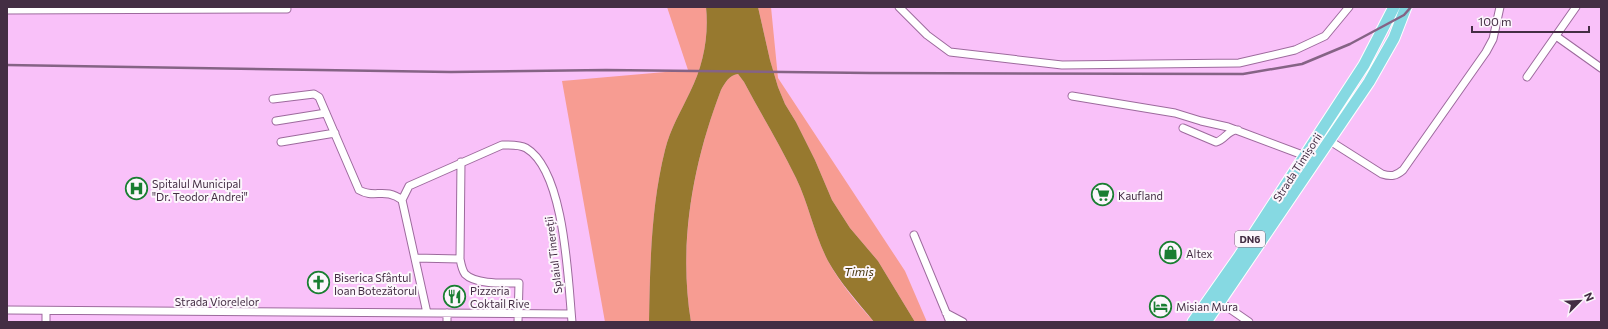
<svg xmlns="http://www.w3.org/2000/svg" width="1608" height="329" font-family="Commissioner,sans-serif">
<rect width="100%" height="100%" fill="#f9c1f9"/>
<path fill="#f79c92" d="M667 7H706C709 37 703 66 690 92 681 111 670 129 665 150 651 206 650 265 649 322H605L562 81 688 70Z
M758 7H771L778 78 905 271 927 322H915L878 261 850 228 832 200 815 160 796 122 785 104 778 87 770 60Z
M738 74 744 82C761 114 780 145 796 178 809 205 814 234 828 261 840 283 857 303 874 322H691C678 245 693 163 721 90 725 83 729 75 738 74Z"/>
<path fill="#97792f" d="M706 7H758L770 60 778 87 785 104 796 122 815 160 832 200 850 228 878 261 915 322H874C858 302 840 283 828 261 814 234 809 205 796 178 780 145 761 114 744 82L738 74C729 75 725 83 721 90 693 163 678 244 691 322H649C650 265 651 206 665 150 670 129 681 111 690 92 703 66 709 37 706 7Z"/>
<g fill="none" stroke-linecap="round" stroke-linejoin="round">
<defs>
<path id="street" d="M899 7 927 35 950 52 1062 65 1239 63 1295 50 1325 36 1349 7
M7 10 287 9
M1556 36 1601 68
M1527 77 1576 7
M1072 96 1175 113 1201 121 1228 127 1316 160
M273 99 314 94 319 97 359 190C374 199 385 187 402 200
M276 121 326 113
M1183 128 1216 142C1225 140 1228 129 1238 130
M1319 134 1382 174C1391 177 1396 176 1403 170L1486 52 1493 39 1500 7
M281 142 335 133
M461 162 460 259C461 264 462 270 465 274 476 285 505 283 519 283L518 322
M914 235 950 322
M415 258 460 259
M1220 302 1249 322
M7 310 571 314
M46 311V322
M427 313 402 200 409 186 502 145C510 145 519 144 526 148 565 171 568 280 572 322
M946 313 963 322
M447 322V313"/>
<path id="primary" d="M1193 322 1238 258 1364 65 1394 7
M1206 322 1369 82 1394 38 1406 7"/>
</defs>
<use href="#street" stroke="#9d6a9d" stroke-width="9"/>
<use href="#primary" stroke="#fff" stroke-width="13"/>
<use href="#street" stroke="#fff" stroke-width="7"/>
<use href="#primary" stroke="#86d9e2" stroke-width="11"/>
<path stroke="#856385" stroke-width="2.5" d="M7 65 451 72 606 70 870 73 1243 74 1302 64 1350 44 1404 15 1411 7"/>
</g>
<defs>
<symbol id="hospital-ring" viewBox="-11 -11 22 22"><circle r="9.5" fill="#fcf6fc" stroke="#197e31" stroke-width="1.5"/><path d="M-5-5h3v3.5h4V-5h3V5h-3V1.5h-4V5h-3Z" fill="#197e31"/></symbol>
<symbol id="supermarket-ring" viewBox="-11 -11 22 22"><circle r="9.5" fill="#fcf6fc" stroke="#197e31" stroke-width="1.5"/><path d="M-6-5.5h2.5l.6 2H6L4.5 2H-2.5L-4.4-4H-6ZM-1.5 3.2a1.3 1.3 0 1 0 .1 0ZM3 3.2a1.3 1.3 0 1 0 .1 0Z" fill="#197e31"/></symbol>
<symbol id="shop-ring" viewBox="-11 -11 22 22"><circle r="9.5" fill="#fcf6fc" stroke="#197e31" stroke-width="1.5"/><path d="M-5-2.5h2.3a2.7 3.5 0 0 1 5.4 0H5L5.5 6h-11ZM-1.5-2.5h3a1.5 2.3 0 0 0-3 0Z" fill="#197e31"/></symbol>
<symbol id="church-ring" viewBox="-11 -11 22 22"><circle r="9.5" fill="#fcf6fc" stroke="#197e31" stroke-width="1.5"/><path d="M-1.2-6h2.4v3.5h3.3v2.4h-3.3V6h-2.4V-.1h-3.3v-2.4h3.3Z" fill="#197e31"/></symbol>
<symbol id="restaurant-ring" viewBox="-11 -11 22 22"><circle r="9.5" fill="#fcf6fc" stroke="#197e31" stroke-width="1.5"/><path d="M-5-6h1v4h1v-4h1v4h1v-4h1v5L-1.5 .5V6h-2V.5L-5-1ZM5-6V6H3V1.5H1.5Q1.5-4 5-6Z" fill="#197e31"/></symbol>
<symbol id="hotel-ring" viewBox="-11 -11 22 22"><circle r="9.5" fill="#fcf6fc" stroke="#197e31" stroke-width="1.5"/><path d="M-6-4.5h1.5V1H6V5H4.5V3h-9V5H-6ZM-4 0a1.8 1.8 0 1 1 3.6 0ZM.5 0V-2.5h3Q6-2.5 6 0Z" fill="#197e31"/></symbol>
</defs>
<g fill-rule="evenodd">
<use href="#hospital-ring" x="124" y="176" width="25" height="25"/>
<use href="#supermarket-ring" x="1090" y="182" width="25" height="25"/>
<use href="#shop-ring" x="1158" y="240" width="25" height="25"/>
<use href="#church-ring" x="306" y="270" width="25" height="25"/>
<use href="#restaurant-ring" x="442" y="284" width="25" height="25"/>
<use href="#hotel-ring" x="1148" y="294" width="25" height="25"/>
</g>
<g text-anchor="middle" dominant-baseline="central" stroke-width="4" stroke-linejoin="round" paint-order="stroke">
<rect fill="#fcf6fc" stroke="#7b6a7b" stroke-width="1" x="1235" y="231" width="30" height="16" rx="3"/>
<g font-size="10" font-weight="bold" fill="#442e44">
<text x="1250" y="239">DN6</text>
</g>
<g font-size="11" fill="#442e44" stroke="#fcf6fc">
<text transform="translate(1297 167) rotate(-57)">Strada Timișorii</text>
<text transform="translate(553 255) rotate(-97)">Splaiul Tinereții</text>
<text x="217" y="301">Strada Viorelelor</text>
</g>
<g font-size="11" fill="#442e44" stroke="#fcf6fc" text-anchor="start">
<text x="152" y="183">Spitalul Municipal<tspan x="152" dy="13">"Dr. Teodor Andrei"</tspan></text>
<text x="1118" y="195">Kaufland</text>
<text x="1186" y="253">Altex</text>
<text x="334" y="277">Biserica Sfântul<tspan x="334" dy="13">Ioan Botezătorul</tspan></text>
<text x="470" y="290">Pizzeria<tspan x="470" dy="13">Coktail Rive</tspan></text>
<text x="1176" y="306">Misian Mura</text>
</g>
<g font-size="12" font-style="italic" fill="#47370d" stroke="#fcf6fc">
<text x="859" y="271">Timiș</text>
</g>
</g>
<rect width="1608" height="329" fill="none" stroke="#442e44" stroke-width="16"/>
<g transform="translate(1580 301) rotate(66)" stroke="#fcf6fc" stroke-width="3" paint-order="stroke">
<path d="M0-3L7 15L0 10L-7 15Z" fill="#442e44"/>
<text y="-6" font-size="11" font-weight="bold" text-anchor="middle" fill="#442e44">N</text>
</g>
<path d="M1472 26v6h117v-6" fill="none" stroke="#442e44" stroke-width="2"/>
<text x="1478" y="26" font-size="12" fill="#442e44" stroke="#fcf6fc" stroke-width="3" paint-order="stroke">100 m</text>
</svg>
